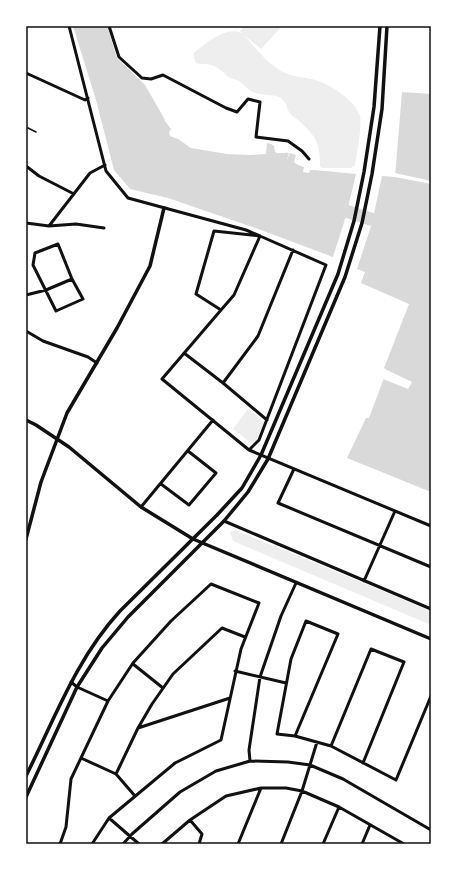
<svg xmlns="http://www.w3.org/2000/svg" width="457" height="870" font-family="Ubuntu,sans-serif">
<rect width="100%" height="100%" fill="#fff"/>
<path fill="#eee" d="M244 26H282L261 49 244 35C255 48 270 66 285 73 296 78 310 77 321 82 335 88 355 101 360 116 362 125 357 155 355 165L351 168H322L320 166C320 140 315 136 297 119 295 117 291 116 290 113 286 109 287 102 281 98 272 93 260 97 251 91 247 89 244 84 239 81 235 79 230 79 226 75 221 70 218 67 211 65 206 63 202 65 196 63L194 58V53C206 43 226 26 242 33L240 31Z
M248 409 264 422 256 441 251 443 233 429Z
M235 530 431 611V625L233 541 230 532Z"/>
<path fill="#d9d9d9" d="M73 26H107L117 58 145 85 164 118 165 121 171 129 169 132 170 136 178 139 191 148 227 154 250 155 266 154 267 143 271 144 274 146 275 152C280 155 284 152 289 153L286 162 290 153 296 155 294 162 298 165 304 167 303 172 309 173 310 170H315L356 174 346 216 333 257 261 230 168 198 130 189 114 170 96 100Z
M402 92 431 94V492L347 458 366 418H369L387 370 384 368 409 304 361 283 365 272 357 269 372 223 382 176 395 177Z"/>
<path fill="#fff" d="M395 173 431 181V184L395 177Z
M387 370 412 382 408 389 383 379Z"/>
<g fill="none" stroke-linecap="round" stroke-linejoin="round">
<path stroke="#d9d9d9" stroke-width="13" d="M330 206 386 224"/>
<path stroke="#111" stroke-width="1.5" d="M26 127 36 132"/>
<path stroke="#111" stroke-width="3" d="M69 26 106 171 128 198 246 230 260 236 234 295 221 310
M109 26 119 57 142 78 151 79 163 75 226 108 237 112 248 99 260 102 256 137 288 141 302 151 309 159
M26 73 85 100 88 98
M26 166 39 176 74 194
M26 223 49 226 90 173 105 165
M49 226 76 224 104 228
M58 244 72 279 83 299 56 311 33 265 35 253Z
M26 295 46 290 72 279
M26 331 43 341 88 357 97 363
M184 353 223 383
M267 420 223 383 258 336 293 250
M249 450 162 379 221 310 196 294 214 231 260 236 326 265 259 440 249 450 431 526
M294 469 278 503 431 567
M161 484 189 505 216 473 188 451
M141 507 213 420
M224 521 431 609
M364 581 395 511
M306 621 338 634 295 736 277 734 291 659Z
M133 664 163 688
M235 671 286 683
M71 682 77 687 108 701
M138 728 230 698
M295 736 331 746 396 780 431 696
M331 746 371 649 404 662 363 763
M81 758 116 774
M250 761 249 750 260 677 281 616 296 583
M135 796 116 774 138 728 152 704 173 674 222 628 245 637
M109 818 139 844
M190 820 202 834 199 844
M60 844 66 827 71 779 108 701 133 663 171 621 211 584 259 603 241 649 221 740 175 763 109 818 92 844
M123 844 132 834 180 792 216 771 250 761 288 762 310 765 343 779 431 830
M162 844 190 820 226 796 261 788H286L302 791 339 807 404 844
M238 844 261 788
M281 844 302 791 317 742
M323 844 339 807
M362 844 370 825"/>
<path stroke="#111" stroke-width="3.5" d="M26 420 36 425 69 447 141 507 193 539 431 639
M26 539 41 482 67 413 117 328 150 266 164 208
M26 776C55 718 76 659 120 611L217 515 242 488 261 455 338 274 354 221 364 172 374 107 380 26
M26 797 77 687 102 648 128 617 224 521 248 492 268 459 345 277 362 223 372 174 382 109 387 26"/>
</g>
<rect width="457" height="870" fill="none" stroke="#ffffff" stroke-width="54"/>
<rect x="27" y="27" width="403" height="816" fill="none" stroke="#111" stroke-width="1.5"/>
</svg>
